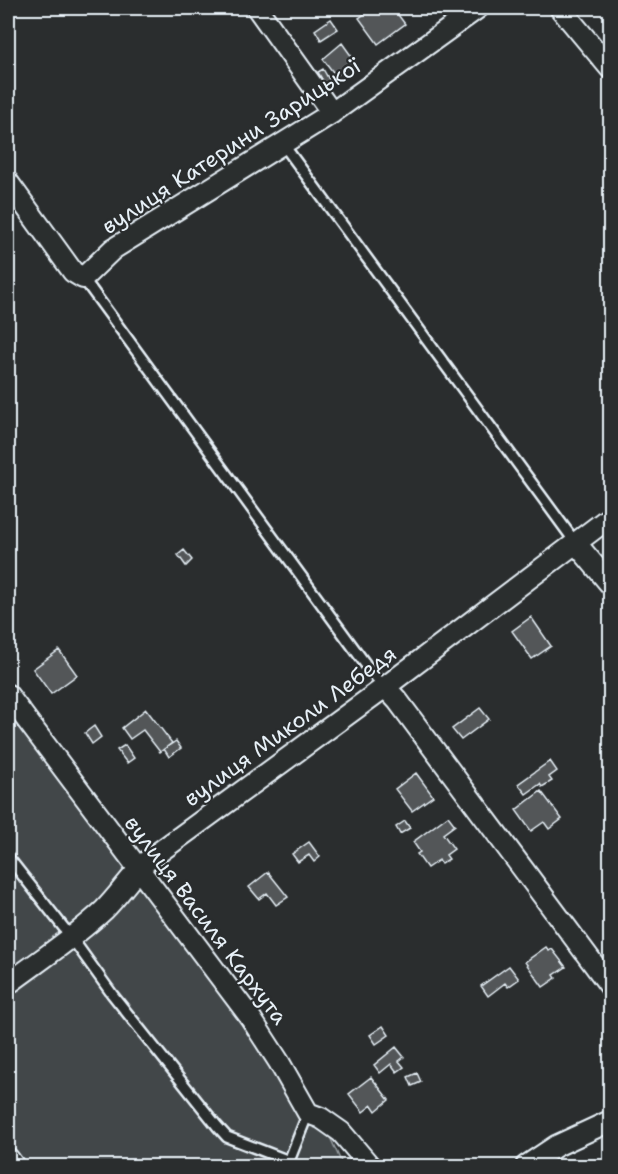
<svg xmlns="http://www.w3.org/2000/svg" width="618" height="1174" font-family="'Shantell Sans',sans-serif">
<rect width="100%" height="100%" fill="#2a2d2e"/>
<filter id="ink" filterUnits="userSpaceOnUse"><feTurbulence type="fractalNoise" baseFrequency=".0167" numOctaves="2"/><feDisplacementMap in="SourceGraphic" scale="12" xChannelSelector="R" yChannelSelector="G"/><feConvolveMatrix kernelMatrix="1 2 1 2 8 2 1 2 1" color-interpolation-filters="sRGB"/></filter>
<g filter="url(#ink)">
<path fill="#424648" stroke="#959ca0" stroke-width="1.5" d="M8 689 316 1106 343 1166H8Z"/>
<path fill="#535759" stroke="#e8f1f8" stroke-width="1.5" d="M373 8H393L405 24 378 44 359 18Z
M331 19 338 29 321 40 315 30Z
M342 43 355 61 336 76 323 59Z
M323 69 332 85 327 88 318 72Z
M184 550 192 560 186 566 178 555Z
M531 617 551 646 532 659 512 631Z
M59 650 77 675 51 694 33 669Z
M480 708 489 719 461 740 452 729Z
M146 709 172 743 160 752 143 730 130 739 122 728Z
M94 726 101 737 92 744 85 733Z
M176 741 181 748 169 757 164 749Z
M125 745 134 758 127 763 117 750Z
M550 761 557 771 549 777 552 781 542 787 540 784 526 794 518 784Z
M416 773 433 796 412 811 395 789Z
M541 791 562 819 549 829 544 822 531 831 516 810Z
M448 816 455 825 443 834 454 849 446 855 449 859 441 864 439 860 427 868 417 854 420 852 413 842Z
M405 821 410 828 400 834 396 827Z
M309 842 320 857 314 862 309 855 298 862 292 854Z
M268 872 288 897 276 905 267 893 259 899 249 887Z
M546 947 549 951 552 949 566 967 554 975 556 978 543 987 525 962Z
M509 966 519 979 508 987 505 983 488 996 481 986Z
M383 1026 389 1035 376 1044 370 1035Z
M396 1047 404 1057 399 1061 404 1067 397 1072 391 1064 380 1073 374 1065Z
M417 1073 421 1082 412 1086 408 1077Z
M371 1077 389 1100 376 1111 372 1105 363 1112 349 1094Z"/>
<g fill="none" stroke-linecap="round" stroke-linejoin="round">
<defs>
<path id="service" d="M283 144 575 542
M83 278 372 673 385 687
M8 857 71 937 112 994 217 1126 227 1137 289 1161
M291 1164 289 1161 308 1113"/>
<path id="minor" d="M257 8 332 113
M560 8 610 68
M8 182 73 272 83 278 113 249 332 113 478 8
M575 542 610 584
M385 687 398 701 610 986
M8 695 250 1017 279 1062 308 1113 321 1118 341 1132 370 1166
M8 984C40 960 74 938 104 910 119 895 131 876 147 861L385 687 610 517
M8 1158 14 1166
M526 1166 556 1146 610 1121"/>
</defs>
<use href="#service" stroke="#e8f1f8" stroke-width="14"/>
<use href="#minor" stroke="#e8f1f8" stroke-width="24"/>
<use href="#service" stroke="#2a2d2e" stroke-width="9"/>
<use href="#minor" stroke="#2a2d2e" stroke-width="20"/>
</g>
</g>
<g text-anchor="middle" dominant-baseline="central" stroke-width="4.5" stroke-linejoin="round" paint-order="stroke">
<g font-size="22" fill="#e8f1f8" stroke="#2a2d2e">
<text transform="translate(231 146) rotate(-33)">вулиця Катерини Зарицької</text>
<text transform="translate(290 726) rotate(-36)">вулиця Миколи Лебедя</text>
<text transform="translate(206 920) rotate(53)">вулиця Василя Кархута</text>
</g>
</g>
<rect width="618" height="1174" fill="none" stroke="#2a2d2e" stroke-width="30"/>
<rect x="15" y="15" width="588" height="1144" fill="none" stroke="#e8f1f8" stroke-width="2" filter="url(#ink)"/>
</svg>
